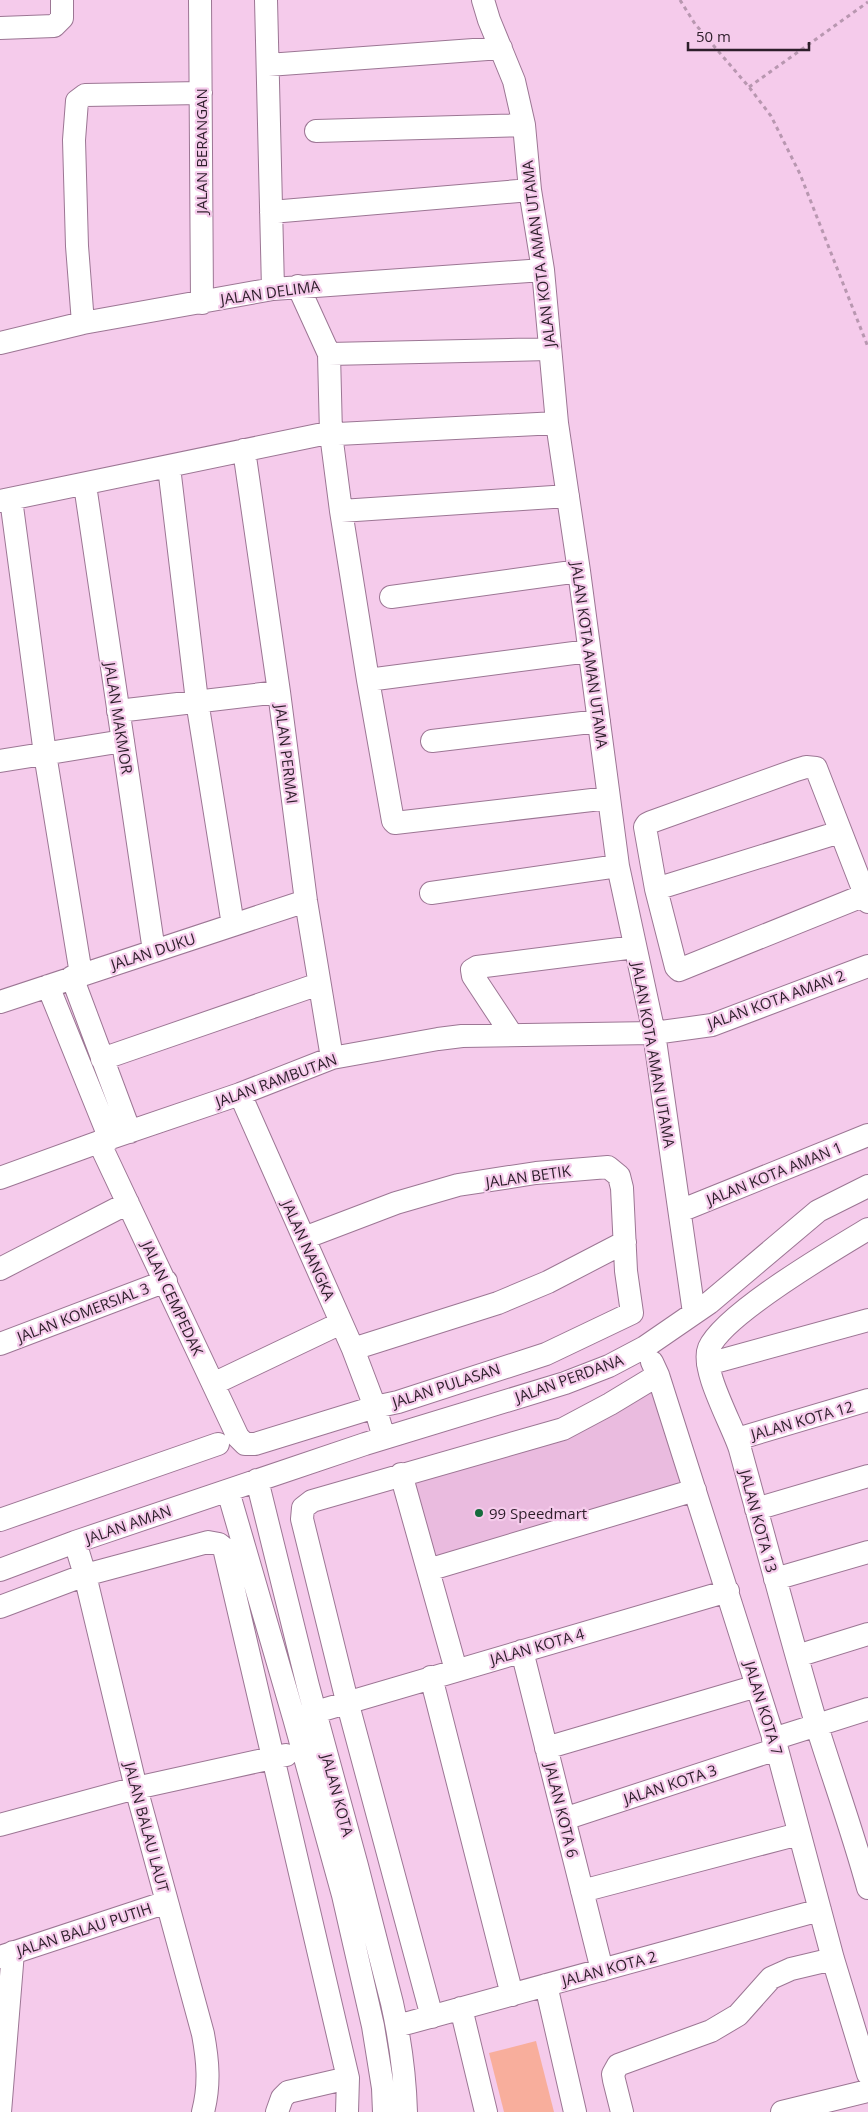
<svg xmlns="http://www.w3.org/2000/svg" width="868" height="2112" font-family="'Open Sans',sans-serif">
<rect width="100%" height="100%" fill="#f5cbeb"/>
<path fill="#eabbdf" d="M661 1366 701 1491 425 1574 395 1469 562 1423Z"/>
<path fill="#f8ae9c" d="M536 2041 554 2112H504L489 2053Z"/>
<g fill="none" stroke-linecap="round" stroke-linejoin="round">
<defs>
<path id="minor" d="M200 0 202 303
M266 0 273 289
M483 0 489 20 514 81 524 125 530 190 543 270 557 423 579 571 618 866 654 1033 694 1313
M0 28 54 26 62 18V0
M268 65 501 48
M316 131 524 125
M271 212 530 190
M298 286 329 354 331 434 341 511 368 680 393 821 395 823 609 798
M83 323 77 246 74 140 77 101 85 95 201 93
M0 343 83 323 273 289 543 270
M329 354 549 349
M244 450 279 692 306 901 332 1058
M169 467 197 701 233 925
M85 485 154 951
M11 499 45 754 81 974
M0 501 318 435 557 423
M341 511 568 496
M391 597 579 571
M368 680 589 651
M118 711 279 692
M432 741 599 721
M0 761 123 741
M656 889 840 832
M431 893 618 866
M865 895 679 970 676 967 656 889 645 827 647 824 651 822 796 770 806 767 816 768 868 902
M72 977 130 1132
M48 986 110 1139
M0 1002 306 901
M512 1035 473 976 472 970 477 967 635 947
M102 1059 319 984
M240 1094 353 1349 375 1407 384 1438
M99 1142 238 1437 245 1444H255L375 1407 398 1402 546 1354 632 1313 626 1271 622 1188 619 1176 608 1167 536 1173 458 1185 396 1203 304 1238
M0 1178 99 1142 240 1094 332 1058 438 1039 462 1036 654 1033 712 1025 868 966
M680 1211 868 1135
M868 1229C833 1250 724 1314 709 1348 700 1369 733 1426 740 1449 765 1540 789 1632 816 1723 833 1778 853 1832 868 1888
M0 1269 128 1203
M0 1344 166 1281
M353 1349 498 1303 548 1282 625 1242
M652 1362 658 1375 777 1749 833 1959 868 2074
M708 1364 868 1320
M213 1384 341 1323
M737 1439 868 1400
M401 1474 456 1670
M257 1480 308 1686 357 1866 392 2003C400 2039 405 2075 406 2112
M228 1491 294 1718 343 1895 373 2026 383 2088 384 2112
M756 1509 868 1476
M0 1520 218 1444
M75 1542 85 1575 136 1788 203 2034C208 2061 210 2085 203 2112
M0 1570 75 1542 365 1444 565 1383 609 1366 645 1347 709 1303 818 1211 868 1186
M428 1570 695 1490
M775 1579 868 1552
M0 1607 85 1575 208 1542 219 1544 224 1548 348 2078 347 2112
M522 1651 602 1970
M797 1656 868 1634
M431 1677 512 1995
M302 1716 728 1591
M773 1739 868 1709
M546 1748 757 1686
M564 1819 777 1749
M0 1825 136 1788 286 1755
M582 1891 799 1834
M0 1957 167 1902
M546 1985 575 2112
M461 2008 486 2112
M432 2017 347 1701 302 1519 303 1508 312 1501 563 1429 610 1404 658 1375
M397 2026 820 1910
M0 2112 13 1952
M277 2112 282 2098 288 2092 348 2078
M622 2112 614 2080 613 2074 618 2065 711 2031 738 2015 771 1978 791 1969 833 1959
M782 2112 868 2091"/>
</defs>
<use href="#minor" stroke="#9c7694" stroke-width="24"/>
<path stroke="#b897b0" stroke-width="3" stroke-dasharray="4 4" stroke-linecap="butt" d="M680 0 695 24 749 87 771 116 800 174 868 347
M749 87 868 2"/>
<use href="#minor" stroke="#fff" stroke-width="22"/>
</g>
<circle fill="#156b3c" stroke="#f5cbeb" stroke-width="2" cx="479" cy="1513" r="5"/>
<g text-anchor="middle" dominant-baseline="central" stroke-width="4.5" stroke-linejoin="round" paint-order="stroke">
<g font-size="15" fill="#2d1e2a" stroke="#f5cbeb">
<text transform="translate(201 151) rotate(-90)">JALAN BERANGAN</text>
<text transform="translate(538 254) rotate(-97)">JALAN KOTA AMAN UTAMA</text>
<text transform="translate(270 292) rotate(-8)">JALAN DELIMA</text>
<text transform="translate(590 655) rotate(82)">JALAN KOTA AMAN UTAMA</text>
<text transform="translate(119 718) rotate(81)">JALAN MAKMOR</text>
<text transform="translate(287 754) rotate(83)">JALAN PERMAI</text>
<text transform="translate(153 951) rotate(-18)">JALAN DUKU</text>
<text transform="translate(776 999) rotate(-20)">JALAN KOTA AMAN 2</text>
<text transform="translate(654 1055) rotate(80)">JALAN KOTA AMAN UTAMA</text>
<text transform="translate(276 1080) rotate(-20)">JALAN RAMBUTAN</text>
<text transform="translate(774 1173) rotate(-22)">JALAN KOTA AMAN 1</text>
<text transform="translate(528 1176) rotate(-8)">JALAN BETIK</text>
<text transform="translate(309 1250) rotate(66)">JALAN NANGKA</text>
<text transform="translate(173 1298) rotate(65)">JALAN CEMPEDAK</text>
<text transform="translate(83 1312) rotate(-21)">JALAN KOMERSIAL 3</text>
<text transform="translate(569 1378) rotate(-20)">JALAN PERDANA</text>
<text transform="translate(446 1385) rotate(-18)">JALAN PULASAN</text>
<text transform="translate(802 1420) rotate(-16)">JALAN KOTA 12</text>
<text transform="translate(759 1521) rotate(75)">JALAN KOTA 13</text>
<text transform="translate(128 1524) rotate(-19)">JALAN AMAN</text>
<text transform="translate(537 1646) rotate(-16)">JALAN KOTA 4</text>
<text transform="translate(764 1708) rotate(73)">JALAN KOTA 7</text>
<text transform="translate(670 1784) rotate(-18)">JALAN KOTA 3</text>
<text transform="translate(338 1795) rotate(75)">JALAN KOTA</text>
<text transform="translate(562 1810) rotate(76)">JALAN KOTA 6</text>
<text transform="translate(147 1827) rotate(75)">JALAN BALAU LAUT</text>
<text transform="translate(84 1929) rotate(-18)">JALAN BALAU PUTIH</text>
<text transform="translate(609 1968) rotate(-15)">JALAN KOTA 2</text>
</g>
<g font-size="15" fill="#2d1e2a" stroke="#f5cbeb" text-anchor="start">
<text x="489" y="1513">99 Speedmart</text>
</g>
</g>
<path d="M688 42v8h121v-8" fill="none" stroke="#2d1e2a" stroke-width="2.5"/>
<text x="696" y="42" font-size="15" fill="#2d1e2a" stroke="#f5cbeb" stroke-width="4" paint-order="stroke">50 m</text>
</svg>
